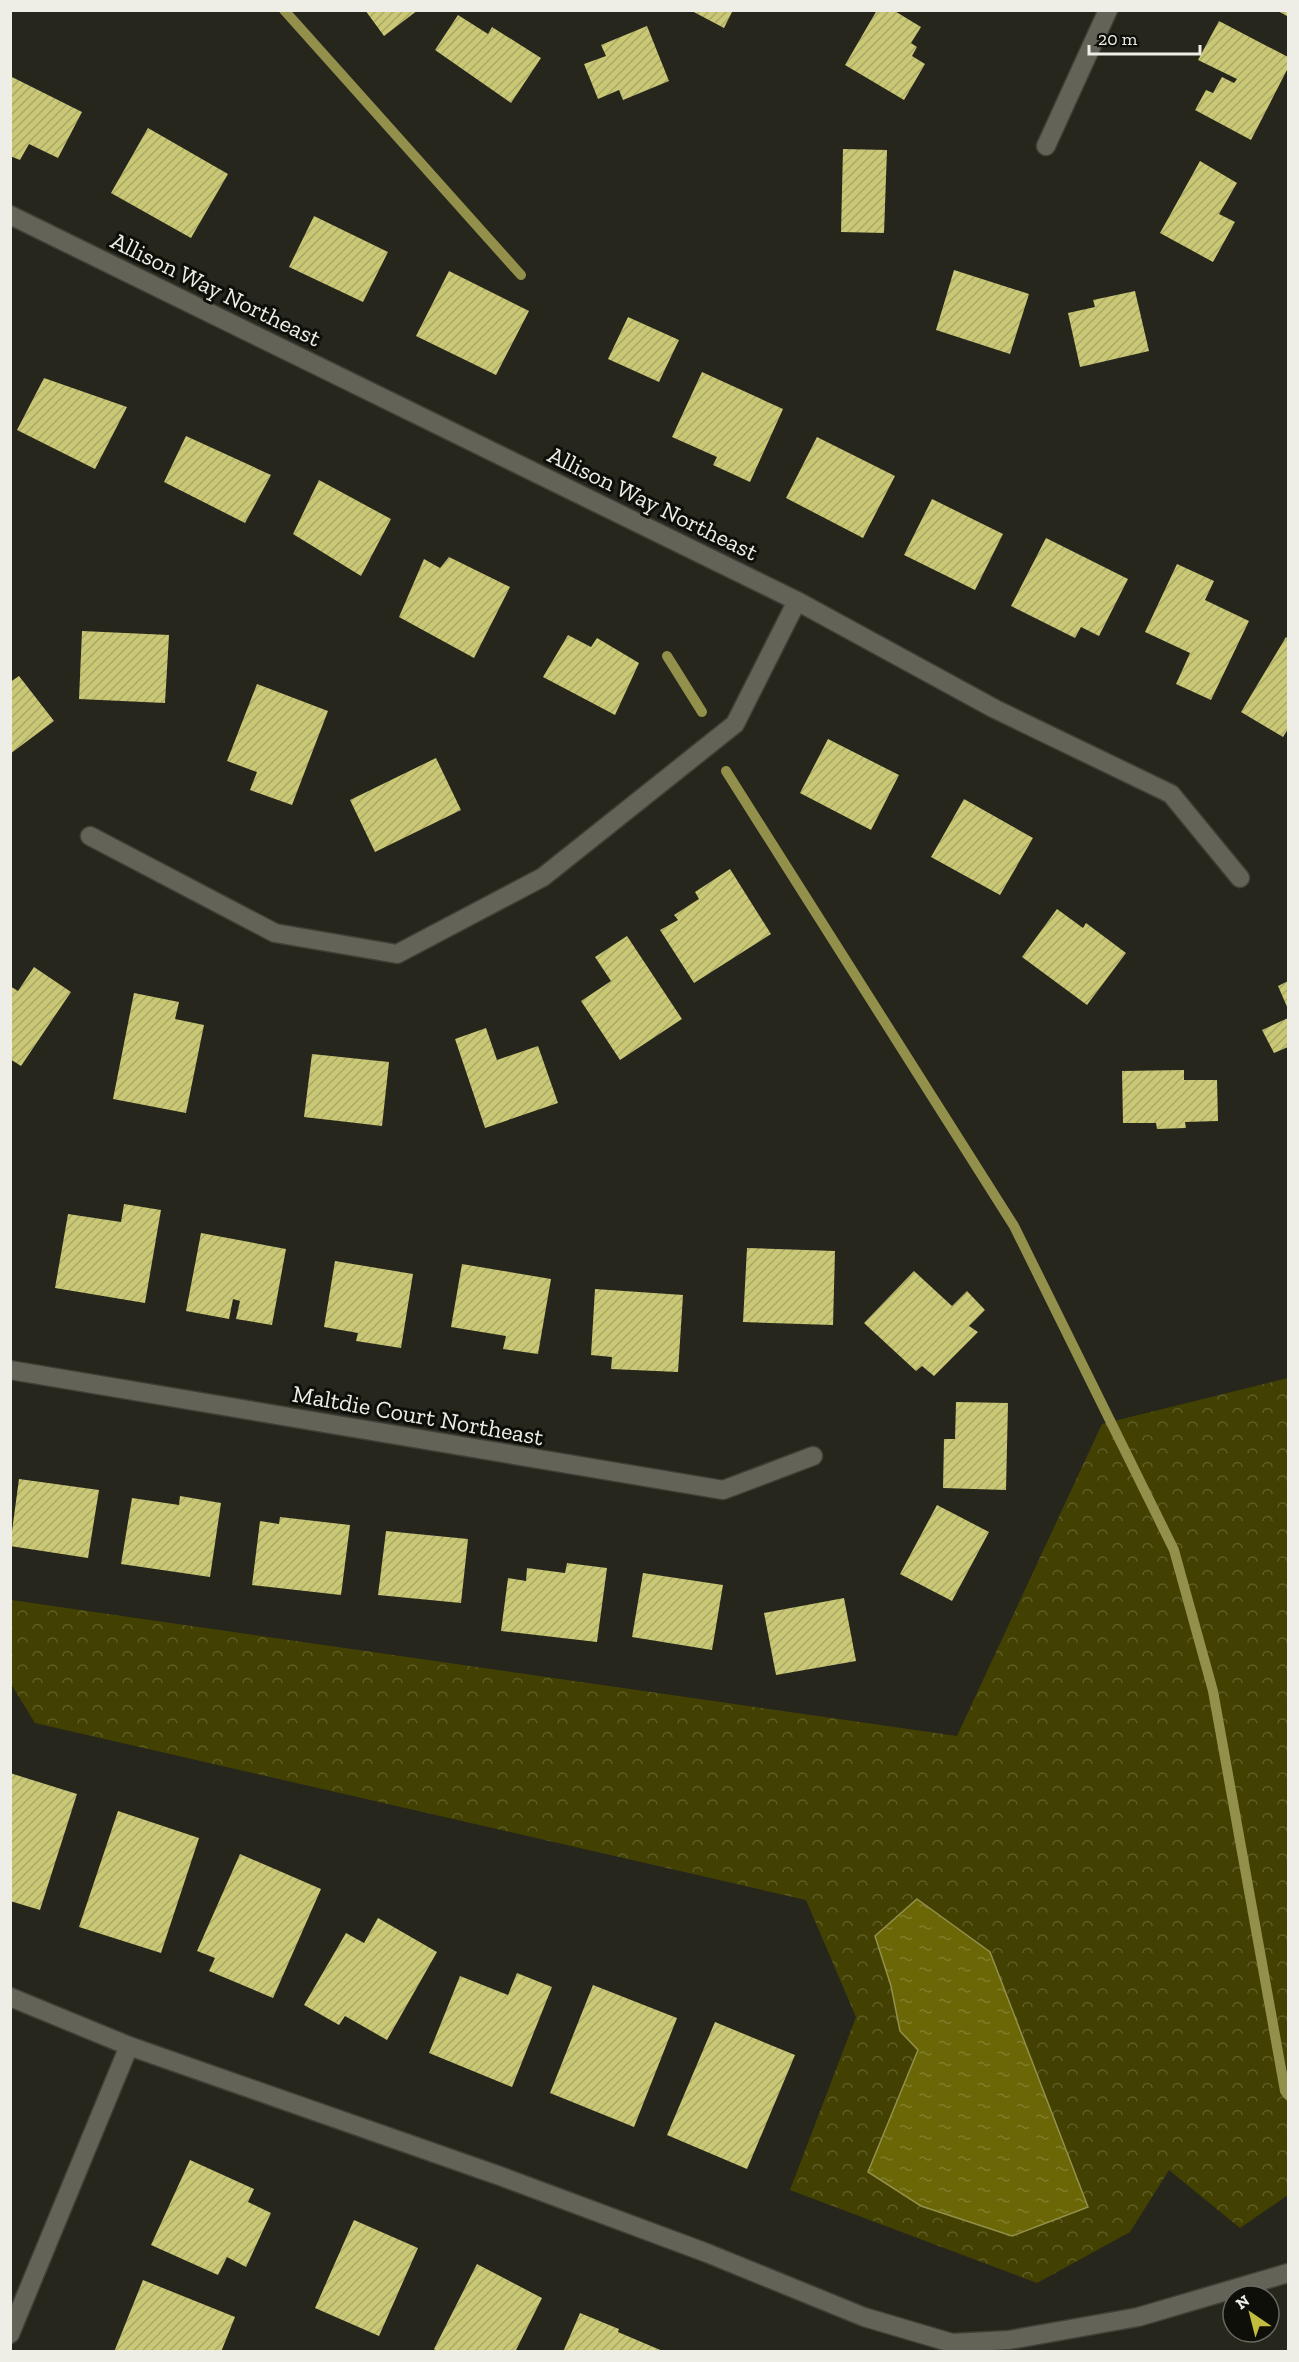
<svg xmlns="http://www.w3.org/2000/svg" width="1299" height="2362" font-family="'Zilla Slab',serif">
<defs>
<pattern id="forest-crowns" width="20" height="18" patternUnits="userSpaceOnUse" patternTransform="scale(1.5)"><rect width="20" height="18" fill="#434101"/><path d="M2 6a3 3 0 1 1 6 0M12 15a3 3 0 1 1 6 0" fill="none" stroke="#5e5d26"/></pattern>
<pattern id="water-ripples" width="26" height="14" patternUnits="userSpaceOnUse" patternTransform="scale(1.5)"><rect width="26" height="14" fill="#6b6707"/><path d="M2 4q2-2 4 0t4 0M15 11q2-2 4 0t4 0" fill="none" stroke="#807d2b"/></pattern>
<pattern id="building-hatch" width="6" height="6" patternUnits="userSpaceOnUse" patternTransform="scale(1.5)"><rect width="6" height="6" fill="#cac875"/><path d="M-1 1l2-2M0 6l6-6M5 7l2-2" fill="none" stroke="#a9a869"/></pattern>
</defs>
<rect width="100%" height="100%" fill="#26261c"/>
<path fill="url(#forest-crowns)" d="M1288 1378V2195L1240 2228 1169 2170 1130 2232 1037 2283 790 2190 856 2017 806 1900 35 1723 11 1684V1600L957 1736 1102 1424Z"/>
<path fill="url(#water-ripples)" stroke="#92904a" stroke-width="1.5" d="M917 1899 990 1952 1088 2207 1012 2236 921 2206 868 2172 918 2050 900 2031 891 1986 875 1936Z"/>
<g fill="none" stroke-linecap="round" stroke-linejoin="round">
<path stroke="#92904a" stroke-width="10" d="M284 10 521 275
M667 656 702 712
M726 771 1014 1226 1174 1550 1213 1691 1285 2091 1288 2095"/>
</g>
<path fill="url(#building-hatch)" d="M365 10H418L384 36Z
M690 10H733L724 28Z
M877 10H893L921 27 911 43 917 47 912 56 925 64 904 100 845 65Z
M1276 10H1288V13L1287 16Z
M458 15 488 34 492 27 541 58 511 103 435 50Z
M1219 21 1288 57V68L1251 140 1195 110 1206 90 1213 93 1222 77 1234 83 1237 79 1198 60Z
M647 26 669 81 623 100 619 90 598 99 584 64 606 56 601 45Z
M12 77 82 112 58 158 29 144 20 160 10 156Z
M148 128 228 174 191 238 111 193Z
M843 149 887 150 884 233 841 232Z
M1200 161 1237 183 1219 214 1235 222 1213 262 1160 233Z
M314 216 388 252 363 302 289 267Z
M954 270 1029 294 1010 354 936 330Z
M449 271 529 311 496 375 416 336Z
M1135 291 1149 351 1080 367 1068 313 1095 307 1093 300Z
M628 317 679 340 659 382 608 359Z
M702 372 783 409 750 482 713 465 717 457 672 437Z
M44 378 127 407 95 469 17 430Z
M186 436 271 475 245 523 164 482Z
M817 437 895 476 863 538 786 498Z
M319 480 391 519 361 576 293 534Z
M932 499 1003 534 975 590 904 555Z
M1046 538 1128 579 1099 636 1081 627 1075 638 1011 606Z
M449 557 510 587 474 658 399 617 424 559 440 568Z
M1177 564 1214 581 1205 600 1249 621 1211 700 1176 684 1190 653 1145 632Z
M82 631 169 635 165 703 79 699Z
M568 635 591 647 597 638 639 663 615 715 543 677Z
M1286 637 1288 639V729L1283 737 1241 712Z
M19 676 54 721 10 754V682Z
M257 684 328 711 292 805 250 790 257 772 227 761Z
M828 739 899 775 871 830 800 793Z
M436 758 461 810 375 852 350 800Z
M964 799 1033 838 1000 895 931 857Z
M730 869 771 934 694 983 660 930 678 920 674 915 699 899 695 892Z
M1057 909 1083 928 1086 923 1126 953 1087 1005 1022 957Z
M627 936 682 1019 620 1060 581 1001 611 981 595 957Z
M34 967 71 992 21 1066 10 1059V986L18 991Z
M1288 981V1009L1278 986Z
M134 993 179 1002 175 1019 204 1025 186 1113 113 1099Z
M1288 1018V1047L1274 1053 1262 1030Z
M486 1028 497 1060 538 1046 558 1103 485 1128 455 1039Z
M312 1054 389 1062 382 1126 304 1117Z
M1184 1070V1080H1217L1218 1121 1185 1122 1186 1128 1157 1129 1156 1123H1123L1122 1071Z
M124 1204 161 1210 145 1303 55 1288 68 1214 121 1222Z
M201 1233 286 1249 272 1325 236 1319 240 1301 233 1299 229 1319 186 1311Z
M747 1248 835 1251 833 1325 743 1322Z
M335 1261 413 1274 401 1348 356 1341 358 1333 324 1327Z
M462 1264 551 1279 538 1354 503 1349 506 1336 451 1327Z
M914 1271 952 1306 967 1291 985 1310 969 1326 978 1332 934 1376 922 1366 916 1371 864 1323Z
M595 1289 683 1295 678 1372 611 1369 612 1357 591 1355Z
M956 1402 1008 1403 1006 1490 943 1488 944 1439H955Z
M19 1479 99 1490 88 1558 10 1546Z
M180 1496 221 1503 210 1577 121 1564 132 1498 179 1505Z
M937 1505 989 1532 952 1601 900 1574Z
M280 1517 350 1525 341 1595 252 1585 260 1521 279 1524Z
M386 1531 468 1539 461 1603 378 1595Z
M567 1563 607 1568 597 1642 501 1631 508 1578 526 1581 527 1568 565 1573Z
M643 1573 723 1585 712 1650 632 1637Z
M844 1598 856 1661 776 1675 764 1613Z
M10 1773 77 1794 40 1910 10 1901Z
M118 1811 199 1838 161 1953 79 1927Z
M240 1854 321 1889 273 1998 209 1971 215 1958 197 1951Z
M378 1918 437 1952 387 2040 345 2016 339 2025 304 2005 346 1933 364 1943Z
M517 1973 552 1987 512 2087 429 2053 460 1976 508 1995Z
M593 1985 677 2018 634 2127 550 2093Z
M715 2022 795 2055 747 2169 667 2135Z
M190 2160 254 2189 248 2202 271 2213 246 2267 227 2257 218 2275 151 2245Z
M354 2220 418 2248 379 2336 315 2308Z
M477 2264 542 2298 515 2352H438L434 2349Z
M143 2280 235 2317 221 2352H114Z
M580 2313 619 2329 618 2332 665 2352H563Z"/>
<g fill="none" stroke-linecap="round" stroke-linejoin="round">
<defs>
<path id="minor" d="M1046 146 1108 10
M10 215 797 601 995 709 1171 794 1240 878
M90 836 275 933 397 954 543 877 735 724 797 601
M10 1370 723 1490 813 1456
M10 1997 129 2046 500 2176 707 2253 864 2317 952 2343 1009 2340 1138 2317 1288 2273
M10 2334 129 2046"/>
</defs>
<use href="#minor" stroke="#414038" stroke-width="21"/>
<use href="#minor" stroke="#636357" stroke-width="18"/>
</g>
<g text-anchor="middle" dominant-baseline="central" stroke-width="6" stroke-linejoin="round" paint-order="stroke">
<g font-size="24" fill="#eeeee7" stroke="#0f0f0a">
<text transform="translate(216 289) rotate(26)">Allison Way Northeast</text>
<text transform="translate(653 503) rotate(26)">Allison Way Northeast</text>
<text transform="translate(418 1415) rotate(10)">Maltdie Court Northeast</text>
</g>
</g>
<rect width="1299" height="2362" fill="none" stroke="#eeeee7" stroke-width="24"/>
<g transform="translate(1251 2314) rotate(325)"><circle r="28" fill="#0f0f0a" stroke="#686862" stroke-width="1.5"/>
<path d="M0-4.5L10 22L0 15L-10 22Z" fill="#c2bd3f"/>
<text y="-9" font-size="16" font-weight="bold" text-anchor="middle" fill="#eeeee7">N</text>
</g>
<path d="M1089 45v9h111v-9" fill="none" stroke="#eeeee7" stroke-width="3"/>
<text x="1098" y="45" font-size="18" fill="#eeeee7" stroke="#0f0f0a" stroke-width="4.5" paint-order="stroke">20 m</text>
</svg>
